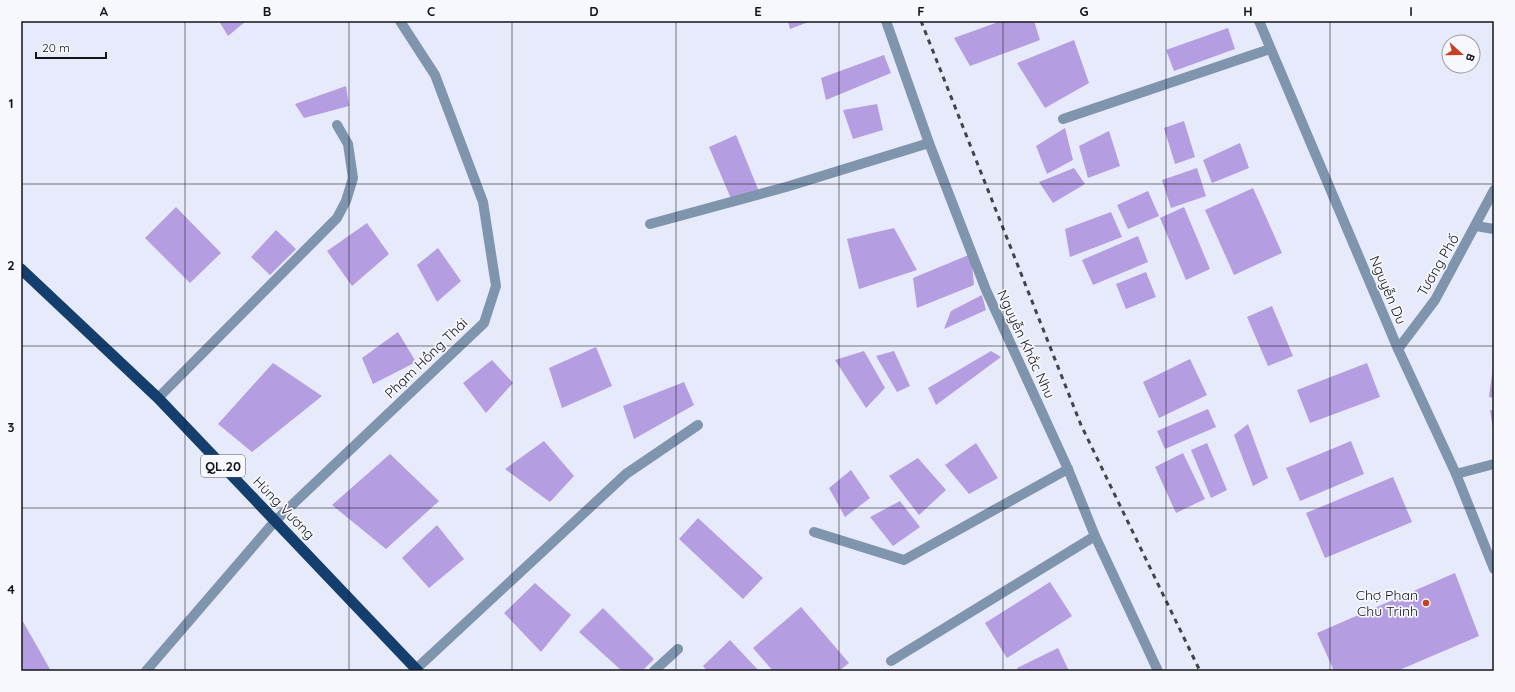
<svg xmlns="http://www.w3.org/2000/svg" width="1515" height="692" font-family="Quicksand,sans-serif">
<rect width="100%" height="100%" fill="#e7eafa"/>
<path fill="#b59de2" d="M219 21H246L228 36Z
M788 21H811L790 29Z
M1001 21H1034L1040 40 970 66 954 38Z
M1228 28 1235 49 1174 71 1166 50Z
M1074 40 1089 83 1045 108 1017 63Z
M884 55 891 73 826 100 821 78Z
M346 86 349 106 304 118 295 104Z
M877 104 883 130 853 139 843 110Z
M1184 121 1195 157 1175 164 1164 128Z
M1065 128 1073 160 1047 174 1036 146Z
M1109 131 1120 166 1088 178 1079 146Z
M736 135 760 194 732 201 709 147Z
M1240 143 1249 168 1212 183 1203 160Z
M1074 168 1085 184 1053 203 1039 182Z
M1197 168 1206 196 1171 208 1162 180Z
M1253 188 1282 253 1234 275 1205 210Z
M1148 191 1159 216 1128 229 1117 205Z
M176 207 221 253 190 283 145 238Z
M1184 207 1210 269 1186 280 1160 218Z
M1111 212 1122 237 1070 257 1065 229Z
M367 223 389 254 352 286 327 251Z
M894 228 917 270 859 289 847 239Z
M276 230 296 249 270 275 251 257Z
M1138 236 1148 262 1093 285 1082 260Z
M438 248 461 281 437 302 417 265Z
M971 254 974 285 917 308 913 278Z
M1146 272 1156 297 1126 309 1116 284Z
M982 295 986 310 944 329 951 311Z
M1272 306 1293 356 1268 366 1247 317Z
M398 332 416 362 373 384 362 358Z
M596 347 612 386 562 408 549 368Z
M864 351 885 388 866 408 835 360Z
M894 351 910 386 897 392 876 356Z
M991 351 1001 357 936 405 928 388Z
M1190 359 1207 395 1159 418 1143 382Z
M492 360 513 383 486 413 463 383Z
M273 363 322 396 252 452 218 424Z
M1367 363 1380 397 1310 423 1297 390Z
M1493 366H1494V398L1489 397Z
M684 382 694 405 634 439 623 406Z
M1208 409 1216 427 1165 449 1157 431Z
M1490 410H1494V429H1493Z
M1248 424 1268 478 1253 486 1234 435Z
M544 441 574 476 550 502 505 469Z
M1351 441 1364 474 1300 501 1286 468Z
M976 443 998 478 969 494 945 465Z
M1207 443 1227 490 1211 498 1191 450Z
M1183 453 1205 499 1176 513 1155 467Z
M390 454 439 501 386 549 332 505Z
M918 458 946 490 919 515 889 476Z
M851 470 870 498 845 517 829 488Z
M1393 477 1412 522 1325 558 1306 513Z
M900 501 920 527 893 546 870 517Z
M698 518 763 578 743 599 679 539Z
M437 525 464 559 429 588 402 558Z
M1455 573 1479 636 1397 671H1334L1317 633Z
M1050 582 1072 616 1007 658 985 623Z
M535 583 571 615 541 652 504 613Z
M801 607 849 663 839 671H773L753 648Z
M603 608 654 659 642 671H622L579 632Z
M21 618 51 671H21Z
M730 640 759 671H707L703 666Z
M1058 648 1069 671H1018L1017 668Z"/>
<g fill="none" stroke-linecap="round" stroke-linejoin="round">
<path stroke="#7f94ad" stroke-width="10" d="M1063 119 1270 49
M650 224 786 187 929 143
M1476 226 1494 229
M158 398 337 218 346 201 353 178 348 144 337 125
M1456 474 1494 464
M814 532 904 560 1068 469
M891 661 1095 536
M416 669 626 474 698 425
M146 671 275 521
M654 671 678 649"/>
<path stroke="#7f94ad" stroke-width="10" d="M886 21 929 143 986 290 1068 469 1095 536 1158 671
M1398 349 1435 300 1494 190
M275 521 484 323 496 286 483 202 435 75 400 21"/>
<path stroke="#7f94ad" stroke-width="10" d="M1259 21 1398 349 1456 474 1494 569"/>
<path stroke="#133e6d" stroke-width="11" d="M21 269 158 398 418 671"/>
<path stroke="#42444b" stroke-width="3" stroke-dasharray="5 5" stroke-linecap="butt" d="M921 21 1081 425 1200 671"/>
</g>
<path fill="none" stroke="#131419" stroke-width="1" stroke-opacity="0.55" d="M185 21V671M349 21V671M512 21V671M676 21V671M839 21V671M1003 21V671M1166 21V671M1330 21V671M21 184H1494M21 346H1494M21 508H1494"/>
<circle fill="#c93f20" stroke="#f6f8fe" stroke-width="1.5" cx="1426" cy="603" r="4"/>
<g text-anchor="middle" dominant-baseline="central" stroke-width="3.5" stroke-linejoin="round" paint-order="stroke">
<rect fill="#f6f8fe" stroke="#57585e" stroke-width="1" x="201" y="455" width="44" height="22" rx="3"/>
<g font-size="13" font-weight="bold" fill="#131419">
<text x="223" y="466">QL.20</text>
</g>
<g font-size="14" fill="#131419" stroke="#f6f8fe">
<text transform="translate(1438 265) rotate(-60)">Tương Phố</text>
<text transform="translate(1388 290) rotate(67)">Nguyễn Du</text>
<text transform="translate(1026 344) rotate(65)">Nguyễn Khắc Nhu</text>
<text transform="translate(426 358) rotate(-44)">Phạm Hồng Thái</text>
<text transform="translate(284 508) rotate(46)">Hùng Vương</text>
</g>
<g font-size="14" fill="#131419" stroke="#f6f8fe" text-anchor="end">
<text x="1418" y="595">Chợ Phan<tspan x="1418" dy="16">Chu Trinh</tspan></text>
</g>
</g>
<rect width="1515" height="692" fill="none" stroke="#f6f8fe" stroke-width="44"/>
<g transform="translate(1461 54) rotate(111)"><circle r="19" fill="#f6f8fe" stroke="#9b9da2"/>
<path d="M0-3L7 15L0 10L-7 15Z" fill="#c93f20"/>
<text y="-6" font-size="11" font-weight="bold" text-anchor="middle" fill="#131419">B</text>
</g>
<path d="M36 52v6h70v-6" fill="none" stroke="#131419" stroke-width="2"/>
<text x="42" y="52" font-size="12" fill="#131419" stroke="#f6f8fe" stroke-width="3" paint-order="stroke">20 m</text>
<rect x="22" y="22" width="1471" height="648" fill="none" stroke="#131419" stroke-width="1.5"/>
<g font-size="13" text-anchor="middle" font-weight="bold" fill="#131419">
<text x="104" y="16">A</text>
<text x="267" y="16">B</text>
<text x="431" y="16">C</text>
<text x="594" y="16">D</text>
<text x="758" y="16">E</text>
<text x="921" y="16">F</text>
<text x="1084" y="16">G</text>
<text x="1248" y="16">H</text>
<text x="1411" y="16">I</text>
<text x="11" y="108">1</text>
<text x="11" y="270">2</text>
<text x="11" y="432">3</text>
<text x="11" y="594">4</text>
</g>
</svg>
